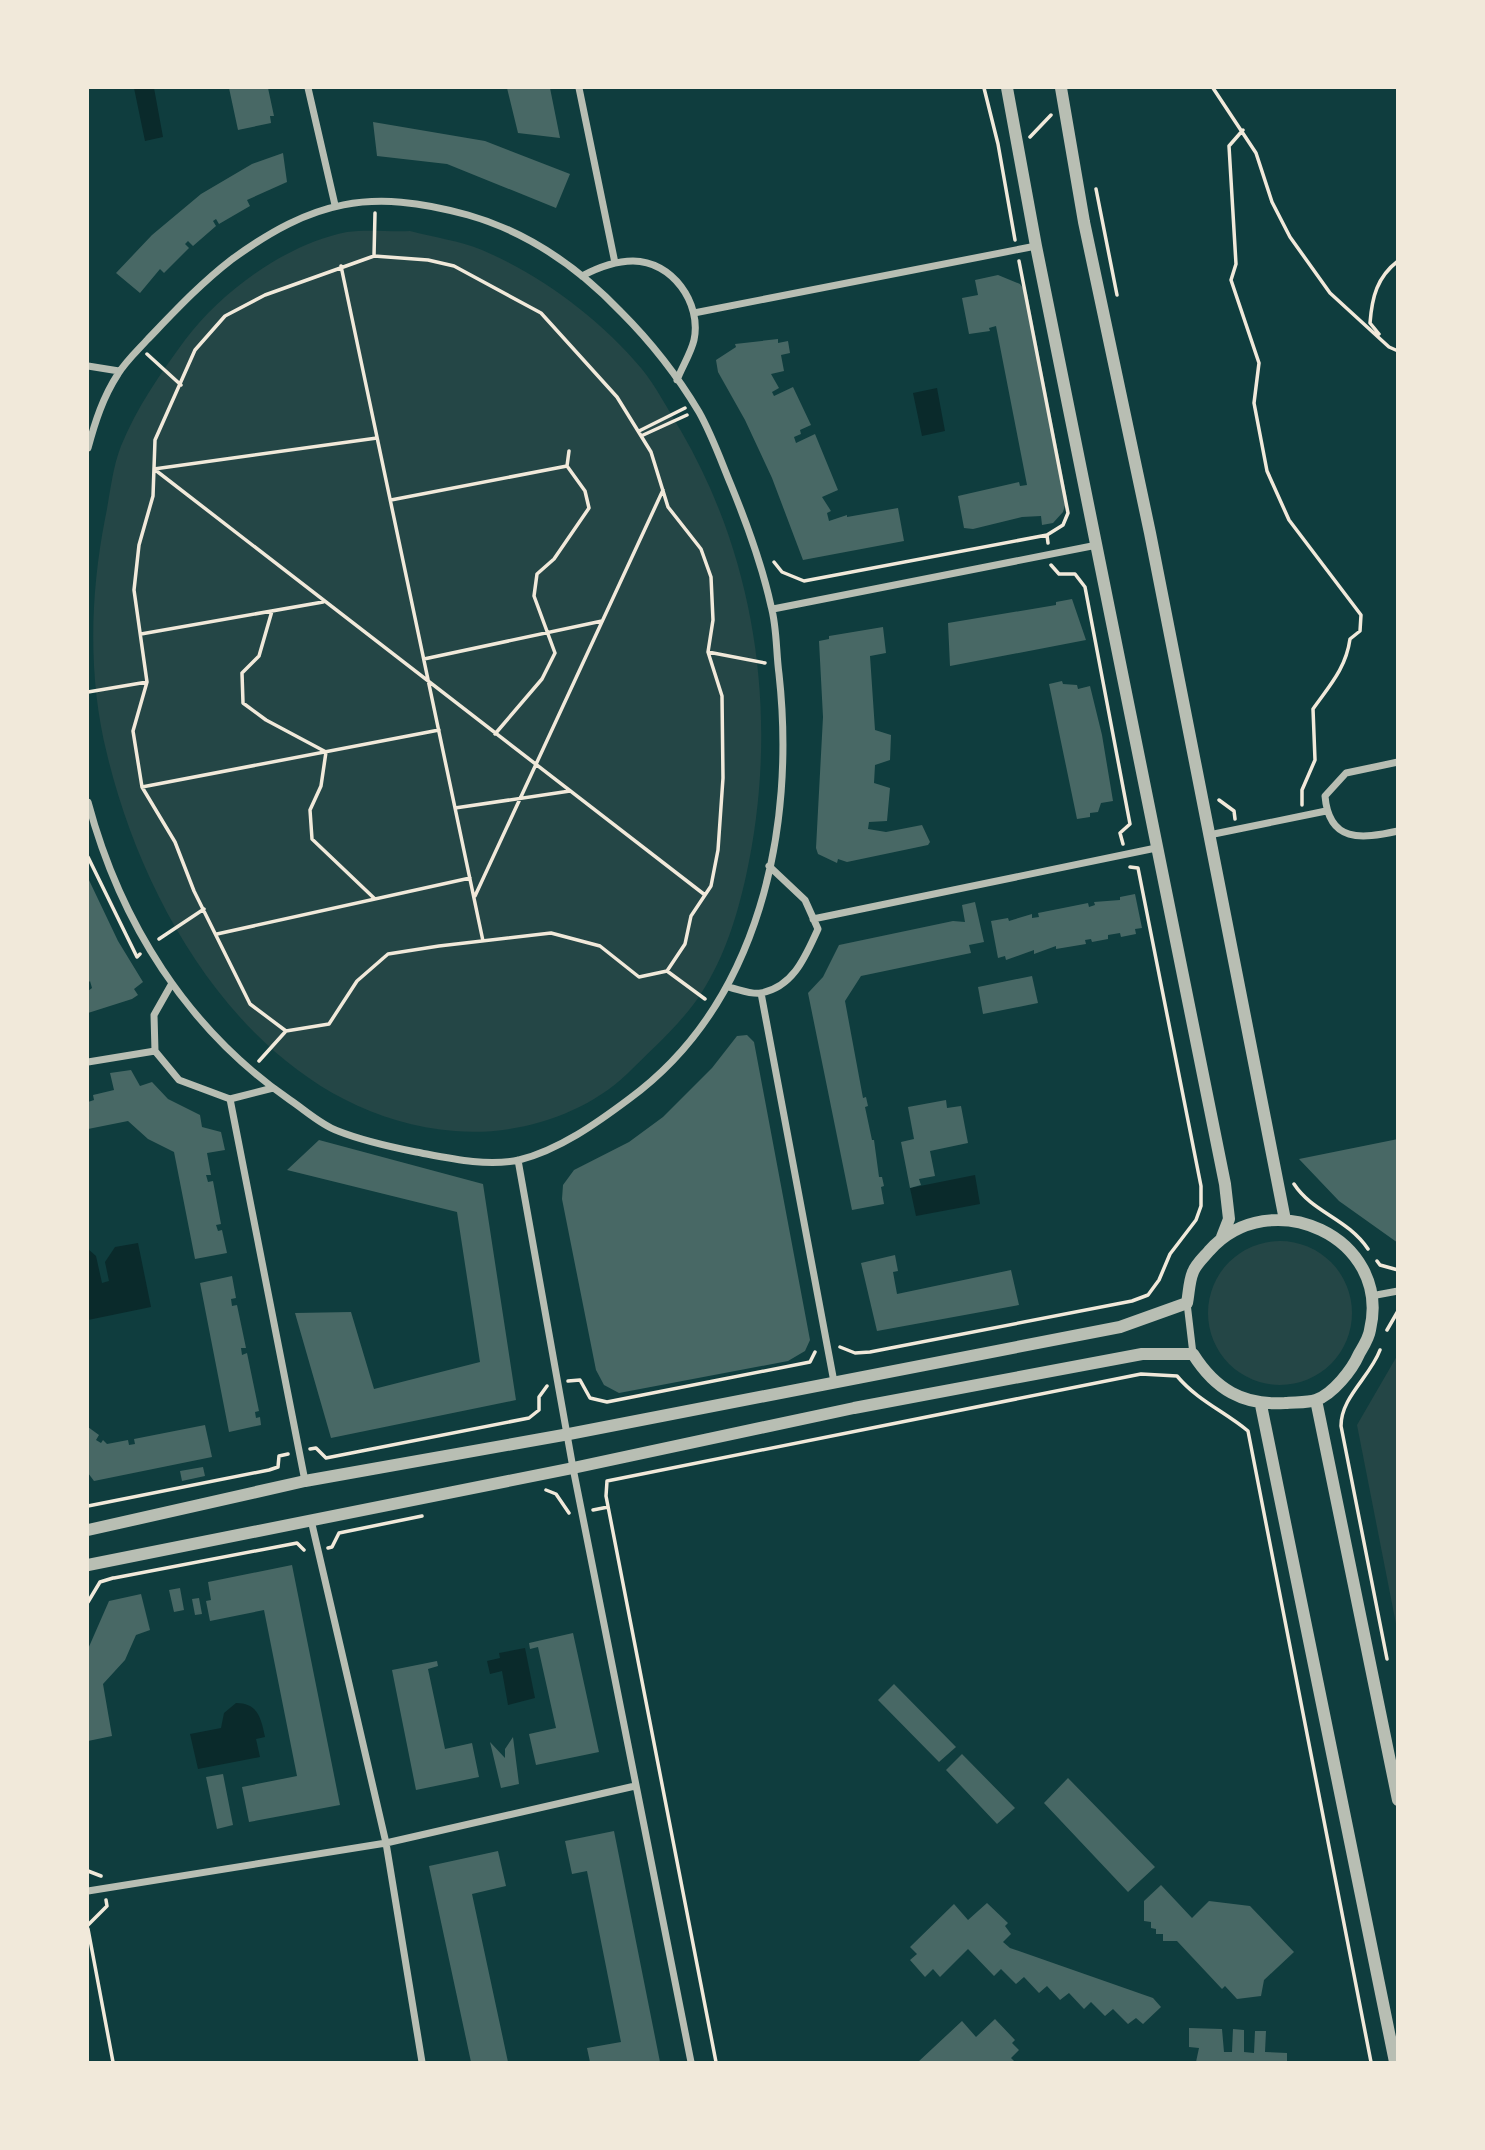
<svg xmlns="http://www.w3.org/2000/svg" width="1485" height="2150" font-family="Rubik,sans-serif">
<rect width="100%" height="100%" fill="#0f3d3e"/>
<path fill="#244646" d="M410 231C433 237 460 241 482 250 541 275 600 319 641 368 656 386 668 410 681 431 759 565 779 725 746 876 737 916 725 956 702 992 683 1022 652 1049 627 1074 583 1116 515 1136 455 1131 266 1116 147 922 107 754 88 678 90 596 105 519 110 496 112 469 121 446 137 407 160 374 185 340 222 291 286 244 347 232 367 229 390 232 410 231Z
M1208 1313a72 72 0 1 1 144 0a72 72 0 1 1-144 0Z
M1397 1356H1398L1397 1629 1357 1425Z"/>
<path fill="#0a2a2b" d="M134 88H154L163 137 145 141Z
M937 388 945 431 922 436 913 393Z
M975 1175 980 1204 916 1216 910 1188Z
M138 1243 151 1307 88 1320V1249L96 1256 102 1283 109 1281 105 1262 115 1247Z
M525 1648 535 1698 508 1705 502 1671 490 1674 487 1661 500 1658 499 1653Z
M236 1703C258 1703 261 1718 265 1737L256 1739 260 1757 198 1769 190 1734 221 1728 224 1713Z"/>
<path fill="#486865" d="M229 88H268L274 116H270L271 123 238 130Z
M507 88H550L560 138 518 133Z
M373 122 485 141 570 174 556 208 447 164 377 156Z
M283 153 287 182 247 200 250 206 219 224 216 219 213 221 216 226 193 246 188 241 185 244 189 248 164 273 160 269 140 293 116 273 152 235 201 194 252 164Z
M998 275 1020 284 1027 293 1067 499 1063 512 1053 523 1042 525 1041 516 1022 517 973 529 964 528 958 496 1019 482 1020 486 1027 485 996 326 989 328 990 331 969 334 962 298 978 295 975 280Z
M778 339V343L788 341 790 353 781 355 784 371 771 374 779 388 772 392 774 396 793 387 811 425 800 430 801 434 794 437 796 443 815 434 838 490 822 497 831 511 827 513 829 521 847 515V517L898 508 904 541 803 560 772 478 745 420 718 372 716 360 736 347 735 344Z
M1072 599 1086 640 950 666 948 623 1056 605V602Z
M883 627 886 653 870 656 875 730 891 735 890 760 875 765 874 783 890 788 887 821 869 822 868 829 886 832 922 825 930 842 928 845 847 862 838 859 837 863 818 854 816 848 823 717 819 641 829 639V636Z
M1062 681 1063 684 1077 685 1078 689 1090 686 1102 735 1113 801 1101 803 1098 812 1090 813V817L1077 819 1049 684Z
M88 878 118 941 143 982 134 989 138 995 132 999 88 1013V991L92 988 90 981 88 983Z
M1135 894 1142 928 1135 929 1136 934 1121 937 1120 933 1108 935V939L1092 942 1091 939 1085 940 1086 944 1056 949V946L1034 954V950L1006 960 1005 956 998 958 991 921 1008 918 1009 921 1032 914V918L1039 917 1038 913 1088 903 1089 907 1095 905 1094 902 1120 900V897Z
M975 902 984 942 969 945 971 953 861 976 845 1001 863 1098 866 1097 868 1106 865 1107 872 1140H874L879 1177H882L884 1186 881 1187 884 1204 852 1210 808 993 823 977 839 945 953 921 965 922 962 905Z
M1032 976 1038 1003 983 1014 978 987Z
M747 1035 754 1042 810 1340 805 1351 788 1361 619 1393 604 1385 596 1370 562 1199 563 1185 574 1170 629 1142 663 1117 712 1068 737 1036Z
M131 1070 140 1086 152 1082 168 1099 200 1115 202 1127 221 1132 225 1150 207 1153 211 1175H206L208 1182 213 1181 221 1224 216 1225 218 1231 222 1230 227 1253 195 1259 174 1152 148 1139 128 1121 88 1129V1102L94 1100 93 1095 114 1090 110 1073Z
M946 1100 947 1108 961 1106 968 1143 930 1151 935 1176 919 1179 921 1185 910 1188 901 1142 914 1139 908 1107Z
M1398 1139V1243L1339 1201 1299 1159Z
M319 1140 483 1184 516 1400 331 1438 295 1313 351 1312 374 1389 480 1362 457 1212 287 1170Z
M895 1255 898 1271 893 1272 897 1294 1011 1270 1019 1305 877 1331 861 1263Z
M232 1276 236 1298 231 1299 232 1306 237 1305 246 1348H241L242 1355 247 1353 259 1411 255 1412 256 1418 260 1417 261 1425 229 1432 200 1283Z
M205 1425 212 1457 94 1481 88 1473V1427L99 1435 96 1440 101 1443 103 1440 107 1444 128 1440 129 1445 135 1444 134 1439Z
M203 1467 205 1476 182 1481 180 1471Z
M292 1565 340 1805 249 1822 242 1787 297 1776 264 1610 210 1621 206 1601 211 1600 208 1582Z
M180 1588 184 1610 174 1612 169 1590Z
M141 1594 150 1630 136 1635 125 1660 103 1684 112 1736 88 1741V1649L109 1601Z
M199 1598 202 1614 195 1615 192 1599Z
M573 1633 599 1752 536 1765 529 1734 556 1728 538 1647 530 1649 529 1643Z
M437 1661 438 1666 428 1669 445 1749 472 1743 479 1777 416 1790 392 1670Z
M894 1684 956 1747 939 1762 878 1700Z
M513 1737 519 1784 501 1788 490 1742 505 1758V1749Z
M962 1754 1015 1808 997 1824 946 1770Z
M223 1774 233 1825 217 1829 206 1777Z
M1068 1778 1155 1867 1128 1892 1044 1803Z
M614 1831 660 2062H590L587 2048 621 2042 587 1871 572 1874 565 1841Z
M498 1851 506 1886 472 1894 508 2062H471L429 1866Z
M1161 1885 1192 1918 1209 1901 1250 1906 1294 1952 1264 1980 1261 1996 1237 1999 1225 1986 1222 1989 1177 1941H1163V1934H1156V1929L1151 1928V1922L1144 1921V1901Z
M987 1903 1008 1923 1005 1926 1011 1934 1003 1942 1010 1948 1153 1998 1161 2007 1143 2024 1136 2018 1128 2024 1113 2009 1105 2016 1091 2002 1084 2009 1069 1993 1060 2000 1047 1986 1039 1993 1024 1977 1016 1984 1001 1969 994 1976 968 1949 940 1977 933 1969 925 1977 910 1960 917 1954 910 1947 954 1904 968 1920Z
M995 2019 1015 2040 1012 2043 1019 2050 1011 2058 1015 2062H918L962 2021 976 2037Z
M1189 2028 1222 2029 1224 2052H1232L1233 2029 1244 2030V2052L1254 2053 1255 2031H1266L1265 2052 1287 2053V2062H1196L1199 2048 1189 2047Z"/>
<g fill="none" stroke-linecap="round" stroke-linejoin="round">
<path stroke="#f1e9da" stroke-width="3.5" d="M984 88 998 144 1015 240
M1213 88 1256 153 1272 202 1290 237 1330 293 1389 347 1398 351
M1243 130 1229 146 1236 264 1231 280 1259 363 1254 403 1267 471 1289 520 1361 615 1360 631 1350 639C1346 668 1330 685 1313 709L1315 760 1302 790V805
M1030 137 1051 115
M1096 189 1117 295
M374 256 428 260 454 266 541 313 617 397 651 452 668 507 701 549 711 577 713 620 708 652 722 696 723 778 718 850 711 886 691 916 685 944 667 971 639 977 600 946 551 933 439 946 388 954 357 981 329 1024 286 1031 250 1004 194 891 175 842 142 787 133 731 147 682 134 590 139 545 153 496 155 440 195 350 225 316 265 295Z
M374 256 375 213
M1019 261 1068 513 1063 525 1047 535 1048 543
M341 266 483 941
M1379 334 1370 323C1372 297 1377 277 1398 261
M147 354 181 385
M639 431 685 408
M641 436 687 415
M154 469 705 895
M154 469 377 438
M391 500 567 466 569 451
M774 562 782 572 804 581 1047 535
M1051 565 1059 574H1075L1085 587 1130 824 1120 833 1123 844
M272 611 259 656 242 673 243 703 266 720 326 752 321 786 310 810 312 839 375 899
M141 634 323 602
M708 652 765 663
M424 659 602 621
M88 692 147 682
M495 734 542 679 555 653 534 596 537 574 554 559 589 508 585 491 567 466
M142 787 439 730
M1219 800 1234 811 1235 819
M455 808 570 791
M88 857 137 957 140 954
M475 896 663 490
M217 934 470 878
M159 939 204 909
M667 971 705 999
M259 1061 286 1031
M1294 1184C1313 1213 1347 1218 1368 1249
M1377 1261 1380 1265 1398 1270
M1387 1330 1398 1311
M840 1347 855 1353 870 1352 1132 1301 1148 1295 1159 1280 1170 1254 1196 1220 1201 1206V1186L1138 868 1130 867
M1380 1350C1370 1377 1341 1397 1341 1426L1387 1659
M568 1381 580 1380 590 1398 607 1402 810 1362 815 1352
M310 1449 316 1448 326 1458 529 1418 539 1410V1397L547 1386
M546 1490 556 1494 569 1513
M88 1506 269 1470 278 1467 279 1456 288 1454
M593 1510 608 1507
M328 1548 332 1547 339 1533 422 1516
M114 1578 297 1543 304 1550
M88 1602 100 1582 113 1578
M88 1871 101 1876
M88 1925 107 1906 106 1900
M88 1929 113 2062
M716 2062 606 1496 607 1481 1141 1374 1177 1376C1198 1401 1224 1411 1248 1431L1371 2062"/>
<path stroke="#b8beb3" stroke-width="7" d="M308 88 335 205
M579 88 615 263
M582 276C597 268 615 261 633 261 672 261 702 303 694 340 691 353 682 367 677 380
M694 313 1036 246
M88 366 119 371
M88 448C95 422 103 397 118 374 126 361 138 350 148 339 175 311 200 284 231 260 313 200 370 188 468 215 528 232 578 267 621 312 651 342 677 375 699 412 712 435 721 461 731 485 747 524 762 565 771 606 777 627 776 652 779 674 796 827 760 1003 629 1099 597 1123 559 1150 519 1160 486 1167 448 1158 416 1152 391 1147 363 1141 338 1131 321 1125 305 1110 290 1100 187 1029 120 922 88 802
M773 609 1097 545
M1398 762 1346 773 1325 796C1329 843 1361 839 1398 831
M1209 835 1326 811
M813 919 1156 848
M171 985 154 1015 155 1051 179 1080 230 1099 273 1088
M728 987C738 989 752 995 761 993 794 987 806 955 818 929L805 900 769 866
M761 993 834 1382
M88 1062 155 1051
M230 1099 305 1481
M518 1160 573 1468 691 2062
M1371 1296 1398 1291
M1187 1303 1193 1354
M311 1520 386 1843 422 2062
M88 1891 386 1843 635 1786"/>
<path stroke="#b8beb3" stroke-width="12" d="M1007 88 1036 246 1225 1184 1229 1219 1222 1237
M1061 88 1084 222 1150 533 1285 1220
M1316 1400 1398 1800
M1261 1405 1395 2062
M88 1530 305 1481 569 1434 1120 1327 1187 1303C1189 1293 1189 1281 1193 1272 1196 1264 1204 1257 1209 1251 1270 1182 1392 1237 1370 1330 1369 1338 1363 1347 1359 1354 1352 1370 1333 1394 1316 1400 1308 1403 1294 1402 1285 1403 1243 1406 1215 1389 1193 1354H1142L854 1408 573 1468 88 1565"/>
</g>
<rect width="1485" height="2150" fill="none" stroke="#f1e9da" stroke-width="178"/>
</svg>
